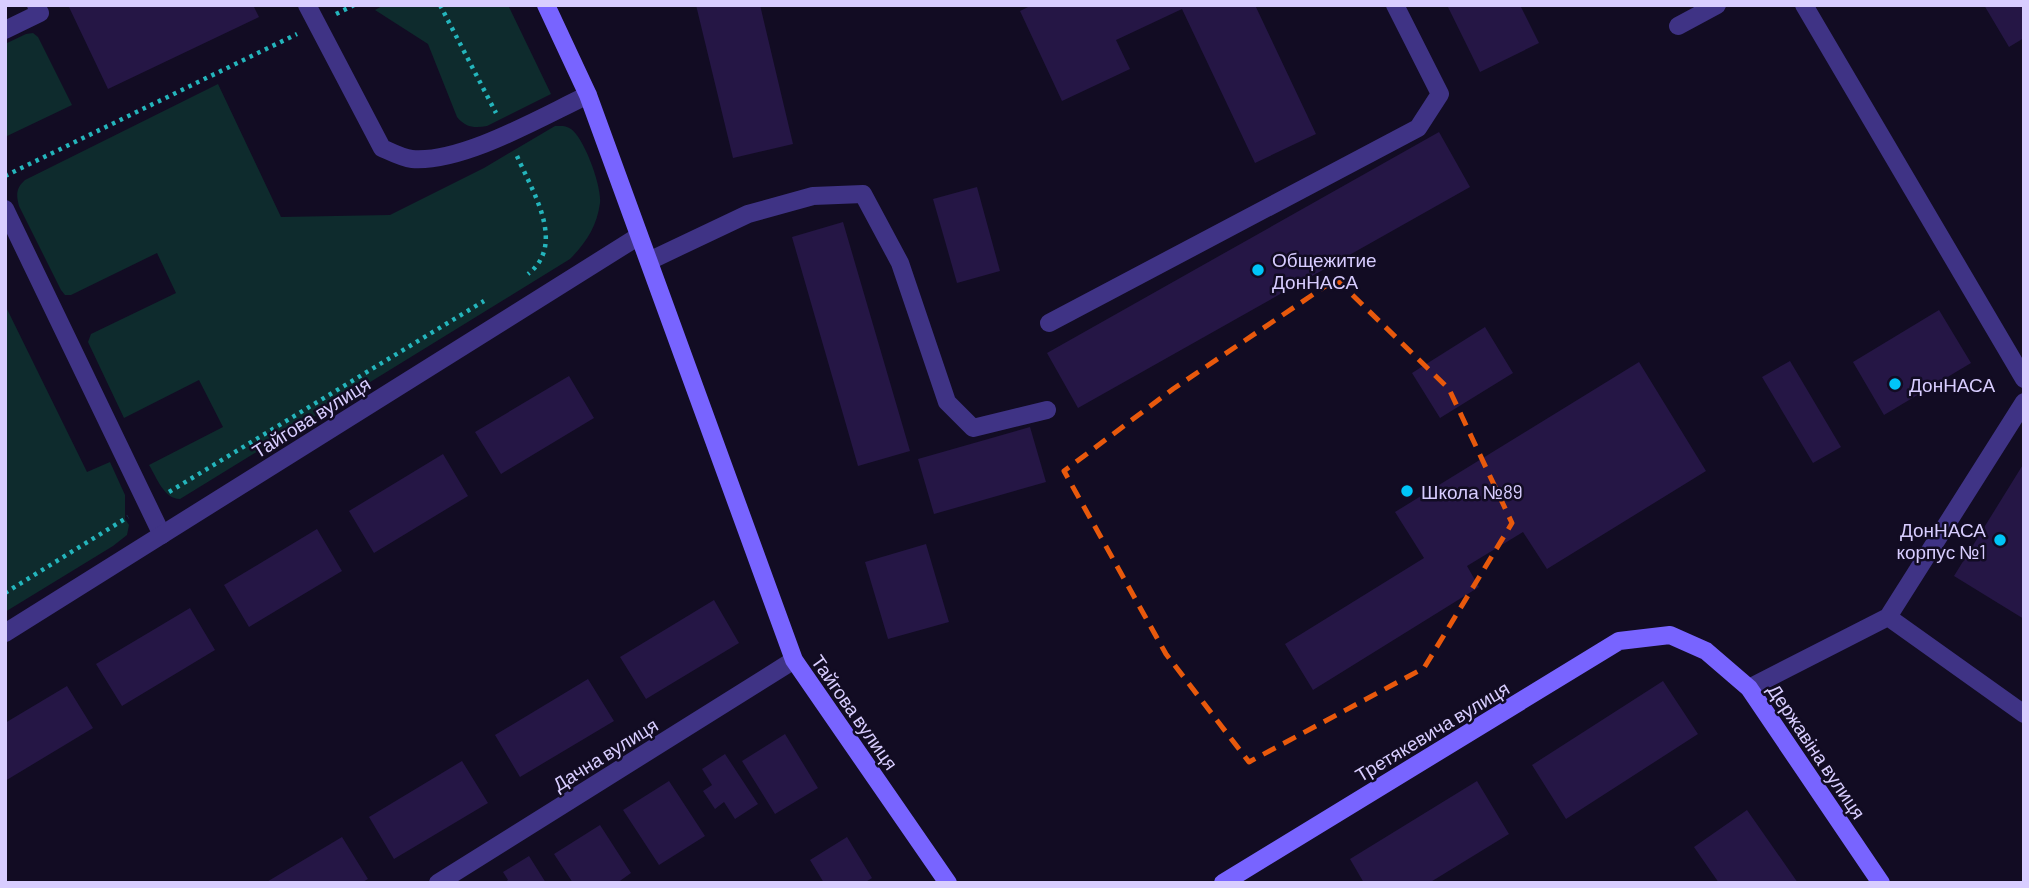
<svg xmlns="http://www.w3.org/2000/svg" width="2029" height="888" font-family="Barlow,sans-serif">
<rect width="100%" height="100%" fill="#120c23"/>
<path fill="#0e2b2d" d="M384 5H508L551 94 487 126C475 128 466 128 457 117L428 44 375 10Z
M33 33 38 37 72 105 5 137V44L26 34Z
M218 84 281 217 390 215 484 168 555 126C561 126 565 125 571 129 584 138 602 186 600 203 597 226 586 243 570 259L180 499C164 499 157 478 149 465L223 427 199 380 124 418 88 342 91 334 176 293 157 253 71 295H65L61 290 19 206C16 195 16 188 25 180Z
M5 305 87 472 110 462 125 495V519L129 525 127 535 113 546 5 612Z"/>
<path fill="#251645" d="M68 5H253L259 17 108 89Z
M696 5H760L793 144 733 158Z
M1032 5H1255L1316 134 1255 163 1182 9 1116 40 1130 69 1062 101 1020 11Z
M1447 5H1520L1539 43 1480 72Z
M1984 5H2024V38L2009 47Z
M1439 132 1470 187 1078 408 1047 353Z
M977 187 1000 271 957 283 933 199Z
M843 222 910 451 858 466 792 237Z
M1939 310 1971 363 1884 415 1853 362Z
M1485 327 1513 373 1440 418 1412 373Z
M1790 361 1841 447 1813 463 1762 377Z
M1639 362 1706 471 1547 569 1523 532 1467 566 1479 587 1313 690 1285 644 1424 558 1395 512Z
M569 376 594 418 501 474 475 432Z
M1030 427 1046 482 934 514 918 459Z
M443 454 468 496 374 553 349 511Z
M2024 463V619L1954 576Z
M317 529 342 571 249 627 224 585Z
M926 544 949 622 888 639 865 562Z
M714 600 739 643 646 699 620 657Z
M190 608 215 650 122 706 96 664Z
M588 679 614 721 520 777 495 735Z
M1663 681 1698 734 1566 819 1532 765Z
M67 686 93 728 5 781V723Z
M785 734 818 788 775 814 742 761Z
M725 754 758 804 735 819 724 802 715 809 703 791 712 785 702 769Z
M462 761 488 803 394 859 369 817Z
M669 781 705 836 659 865 623 810Z
M1477 781 1509 834 1429 883H1364L1350 859Z
M1747 810 1798 883H1719L1694 847Z
M600 825 631 873 617 883H573L554 854Z
M342 837 368 879 361 883H265Z
M847 837 872 878 864 883H824L810 860Z
M529 856 546 883H504L508 880 503 872Z"/>
<g fill="none" stroke-linecap="round" stroke-linejoin="round">
<path stroke="#24b5bc" stroke-width="4.5" stroke-dasharray="3.5 5" stroke-linecap="butt" d="M440 5 496 113
M336 14 354 5
M517 156C532 191 567 244 528 274
M5 176 297 34
M169 492 484 301
M5 593 128 517"/>
<path stroke="#3f3385" stroke-width="18" d="M307 5 382 148C391 152 402 158 412 159 463 163 541 117 588 95
M1804 5 2024 379
M1678 26 1717 5
M5 30 40 13 36 5
M5 209 162 535
M649 261 748 214 813 196 863 194 900 263 947 402 973 428 1047 410
M1049 323 1418 128 1440 94 1395 5
M1888 617 2024 714
M1749 688 1888 617 2024 402"/>
<path stroke="#3f3385" stroke-width="18" d="M5 633 639 236
M438 883 794 660"/>
<path stroke="#7864ff" stroke-width="18" d="M546 5 588 95 794 660 948 883
M1223 883 1619 641 1670 635 1706 651 1749 688 1881 883"/>
</g>
<path fill="none" stroke="#e8590c" stroke-width="5" stroke-dasharray="14 9" stroke-linejoin="round" d="M1336 279 1449 389 1512 523 1424 668 1249 762 1166 654 1064 471 1173 389Z"/>
<g fill="#00c5f8" stroke="#120c23" stroke-width="2.5">
<circle cx="1258" cy="270" r="7"/>
<circle cx="1895" cy="384" r="7"/>
<circle cx="1407" cy="491" r="7"/>
<circle cx="2000" cy="540" r="7"/>
</g>
<g text-anchor="middle" dominant-baseline="central" stroke-width="5" stroke-linejoin="round" paint-order="stroke">
<g font-size="19" fill="#d8cdff" stroke="#120c23" text-anchor="start">
<text x="1272" y="259">Общежитие<tspan x="1272" dy="22">ДонНАСА</tspan></text>
<text x="1909" y="384">ДонНАСА</text>
<text x="1421" y="491">Школа №89</text>
<text x="1986" y="529" text-anchor="end">ДонНАСА<tspan x="1986" dy="22">корпус №1</tspan></text>
</g>
<g font-size="19" fill="#d8cdff" stroke="#120c23">
<text transform="translate(311 417) rotate(-32)">Тайгова вулиця</text>
<text transform="translate(855 712) rotate(55)">Тайгова вулиця</text>
<text transform="translate(1432 731) rotate(-31)">Третякевича вулиця</text>
<text transform="translate(1817 751) rotate(56)">Державіна вулиця</text>
<text transform="translate(605 754) rotate(-32)">Дачна вулиця</text>
</g>
</g>
<rect width="2029" height="888" fill="none" stroke="#d8cdff" stroke-width="14"/>
</svg>
